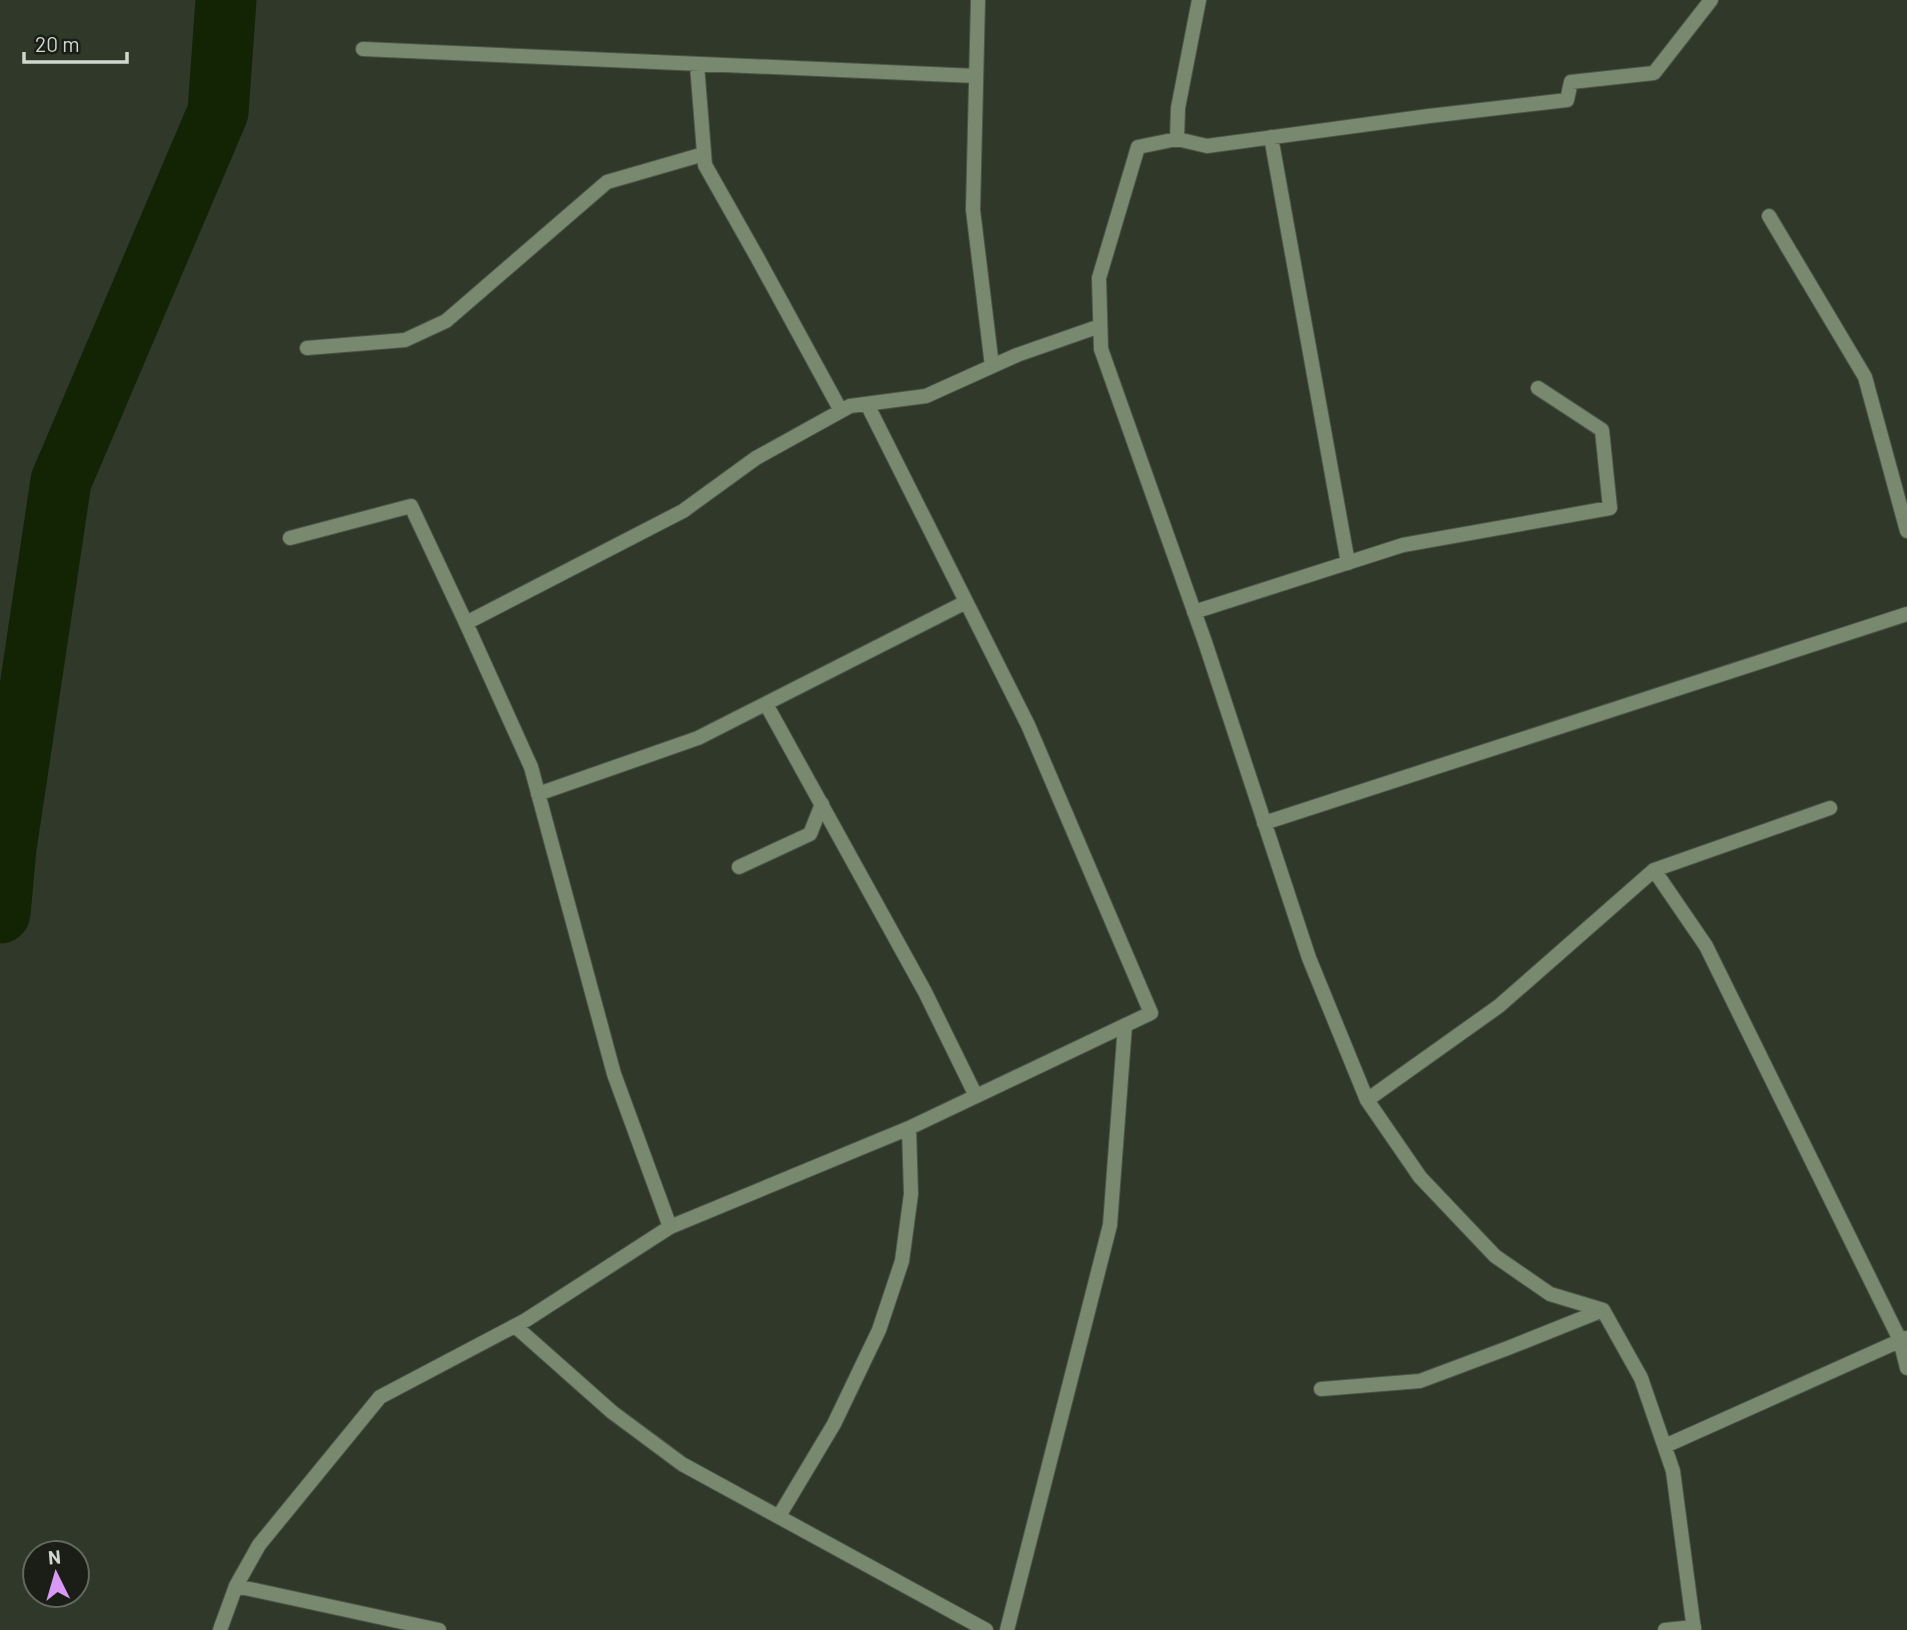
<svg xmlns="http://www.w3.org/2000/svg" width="1907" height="1630" font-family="Barlow,sans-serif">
<rect width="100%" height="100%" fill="#2f3829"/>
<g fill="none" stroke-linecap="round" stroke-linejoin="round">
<path stroke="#132405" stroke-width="61" d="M0 913 6 848 61 481 218 112 226 0"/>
<defs>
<path id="lane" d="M307 348 405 340 446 321 607 182 704 154
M290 538 411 506 466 623
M739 867 810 834 822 804"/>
<path id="street" d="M978 0 973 210 992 366
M1199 0 1178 108 1177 139 1138 147 1099 278 1101 349 1205 642 1309 958 1367 1100 1420 1177 1495 1256 1550 1294 1603 1310 1641 1378 1673 1471 1694 1630
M363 49 976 76
M697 65 705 165 757 257 841 411
M1271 137 1348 563
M1177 139 1207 146 1429 116 1567 100 1571 82 1654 73 1711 0
M1769 216 1865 377 1907 531
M1194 612 1403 545 1610 508 1602 430 1538 388
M766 704 925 992 976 1096
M538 794 698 738 966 602
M1264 823 1907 614
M1654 870 1706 946 1900 1340 1907 1368
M1367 1100 1499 1006 1654 870 1830 808
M670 1227 614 1074 531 767 466 623 683 511 756 458 850 406 926 396 1017 355 1100 326
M515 1326 612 1412 682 1464 986 1630
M1321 1389 1420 1381 1508 1348 1603 1310
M1665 1446 1906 1338
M779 1516 834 1424 879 1330 902 1261 911 1194 909 1128
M236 1586 439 1630
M220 1630 236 1586 259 1545 380 1397 526 1320 670 1227 909 1128 1151 1013 1028 725 867 404
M1007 1630 1110 1225 1125 1025
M1665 1630 1694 1627"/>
</defs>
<use href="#lane" stroke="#4c5547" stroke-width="16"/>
<use href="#street" stroke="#4c5547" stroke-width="16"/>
<use href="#lane" stroke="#78896f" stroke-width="14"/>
<use href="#street" stroke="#78896f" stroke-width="14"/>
</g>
<g transform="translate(56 1574) rotate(355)"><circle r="33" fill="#1a1e17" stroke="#636860" stroke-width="2"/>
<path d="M0-5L12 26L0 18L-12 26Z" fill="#d99af7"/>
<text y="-10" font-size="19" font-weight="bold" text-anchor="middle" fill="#d1d7cd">N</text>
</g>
<path d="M24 52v10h103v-10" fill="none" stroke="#d1d7cd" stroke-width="3.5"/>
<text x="35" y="52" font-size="21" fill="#d1d7cd" stroke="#1a1e17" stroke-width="5" paint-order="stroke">20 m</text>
</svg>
